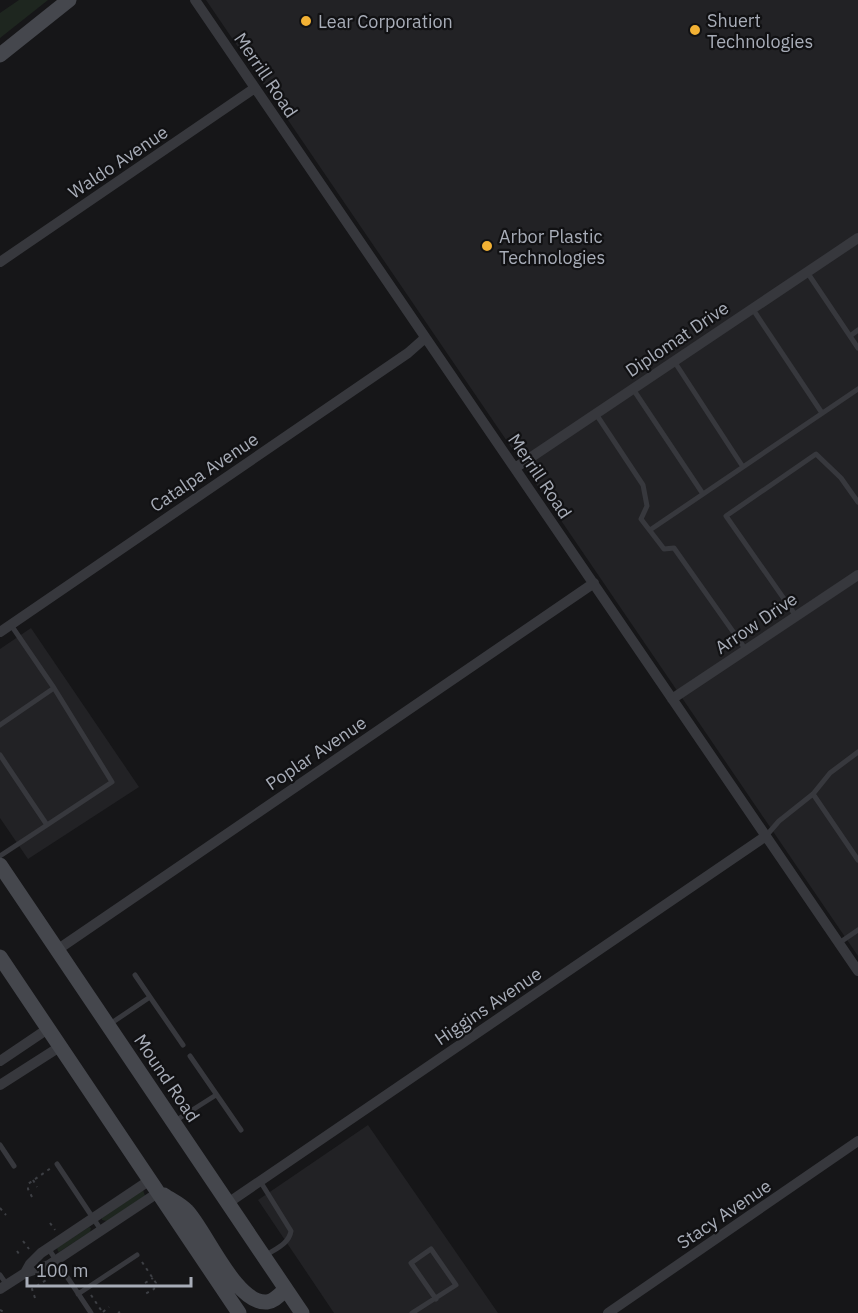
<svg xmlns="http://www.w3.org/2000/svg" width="858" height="1313" font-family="'IBM Plex Sans',sans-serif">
<rect width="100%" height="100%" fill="#161618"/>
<path fill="#222225" d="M206 0H858V956L273 98Z
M31 628 139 787 28 859 0 818V649Z
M368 1125 498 1313H334L258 1200Z"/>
<path fill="#1e261f" d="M19 0H48L0 38V13Z
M143 1190 145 1196 107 1221 102 1220V1218Z
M89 1227 91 1228 90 1232 59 1252 58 1251 57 1248Z"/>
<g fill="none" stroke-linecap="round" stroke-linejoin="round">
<path stroke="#3d3f44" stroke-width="2" stroke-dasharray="3 4.5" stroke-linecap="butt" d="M33 1180 37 1187
M32 1197 28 1189V1184L51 1168
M0 1208 6 1215
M50 1223 55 1230
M23 1241 29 1249
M17 1251 21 1257
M142 1262 156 1283 154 1289 145 1294
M145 1283 153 1278
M91 1295 103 1313
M35 1298 32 1289 51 1277
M0 1310 6 1313
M103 1312 109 1307
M118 1313 120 1312"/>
<path stroke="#37383d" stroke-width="5" d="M807 272 858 348
M752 308 822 413
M850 336 858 330
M674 361 743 467
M633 389 703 494
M596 414 643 485 647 506 641 519 664 549 674 548 746 650
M650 530 858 389
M796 616 726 516 816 454 841 478 858 502
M0 725 54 688 11 625
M0 755 47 825 0 856
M813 794 858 860
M47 825 112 782 54 688
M766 836 779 821 813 794 830 773 858 752
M839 943 858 930
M135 975 150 997
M110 1024 150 997 183 1045
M190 1056 241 1130
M175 1121 216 1095
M0 1145 14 1166
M57 1164 101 1230
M260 1181 291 1231C289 1244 275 1249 265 1256
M48 1248 91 1313
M0 1275 7 1285
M78 1294 137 1255
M412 1313 456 1285 431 1249 411 1263 436 1299"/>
<path stroke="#37383d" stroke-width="10" d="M195 0 858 971
M0 262 255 88
M515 468 858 238
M0 632 408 353 425 338
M672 699 858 575
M57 950 594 583
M0 1061 49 1028
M0 1085 61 1046
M228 1203 766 836
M25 1273 30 1264 41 1253 150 1180
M0 1289 25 1273 49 1265 159 1192
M608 1313 858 1141"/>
<path stroke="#45474d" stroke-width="15" d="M0 55 69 0
M0 865 302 1313
M0 957 239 1313
M164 1195C171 1200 181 1204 187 1211 206 1231 236 1305 267 1302 275 1301 280 1294 286 1289"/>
</g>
<g fill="#f2b134" stroke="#111113" stroke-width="2">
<circle cx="306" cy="21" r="6"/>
<circle cx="695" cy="30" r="6"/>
<circle cx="487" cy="246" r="6"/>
</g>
<g text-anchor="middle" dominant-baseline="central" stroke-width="4.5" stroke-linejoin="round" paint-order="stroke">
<g font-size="18" fill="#a8adb8" stroke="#111113" text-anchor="start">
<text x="707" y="20">Shuert<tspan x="707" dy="21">Technologies</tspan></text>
<text x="318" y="21">Lear Corporation</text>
<text x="499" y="236">Arbor Plastic<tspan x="499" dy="21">Technologies</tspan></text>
</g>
<g font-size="18" fill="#a8adb8" stroke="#111113">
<text transform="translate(266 75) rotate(56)">Merrill Road</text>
<text transform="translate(118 162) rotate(-34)">Waldo Avenue</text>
<text transform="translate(677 339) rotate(-34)">Diplomat Drive</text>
<text transform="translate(204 472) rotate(-34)">Catalpa Avenue</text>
<text transform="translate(540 476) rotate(56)">Merrill Road</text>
<text transform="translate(756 623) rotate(-34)">Arrow Drive</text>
<text transform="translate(316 753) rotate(-34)">Poplar Avenue</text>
<text transform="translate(488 1006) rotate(-34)">Higgins Avenue</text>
<text transform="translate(167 1078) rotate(56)">Mound Road</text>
<text transform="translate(724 1214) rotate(-34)">Stacy Avenue</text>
</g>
</g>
<path d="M27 1277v9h164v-9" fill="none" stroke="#a8adb8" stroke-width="3"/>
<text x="36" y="1277" font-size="18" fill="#a8adb8" stroke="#111113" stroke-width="4.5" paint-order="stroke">100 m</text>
</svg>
